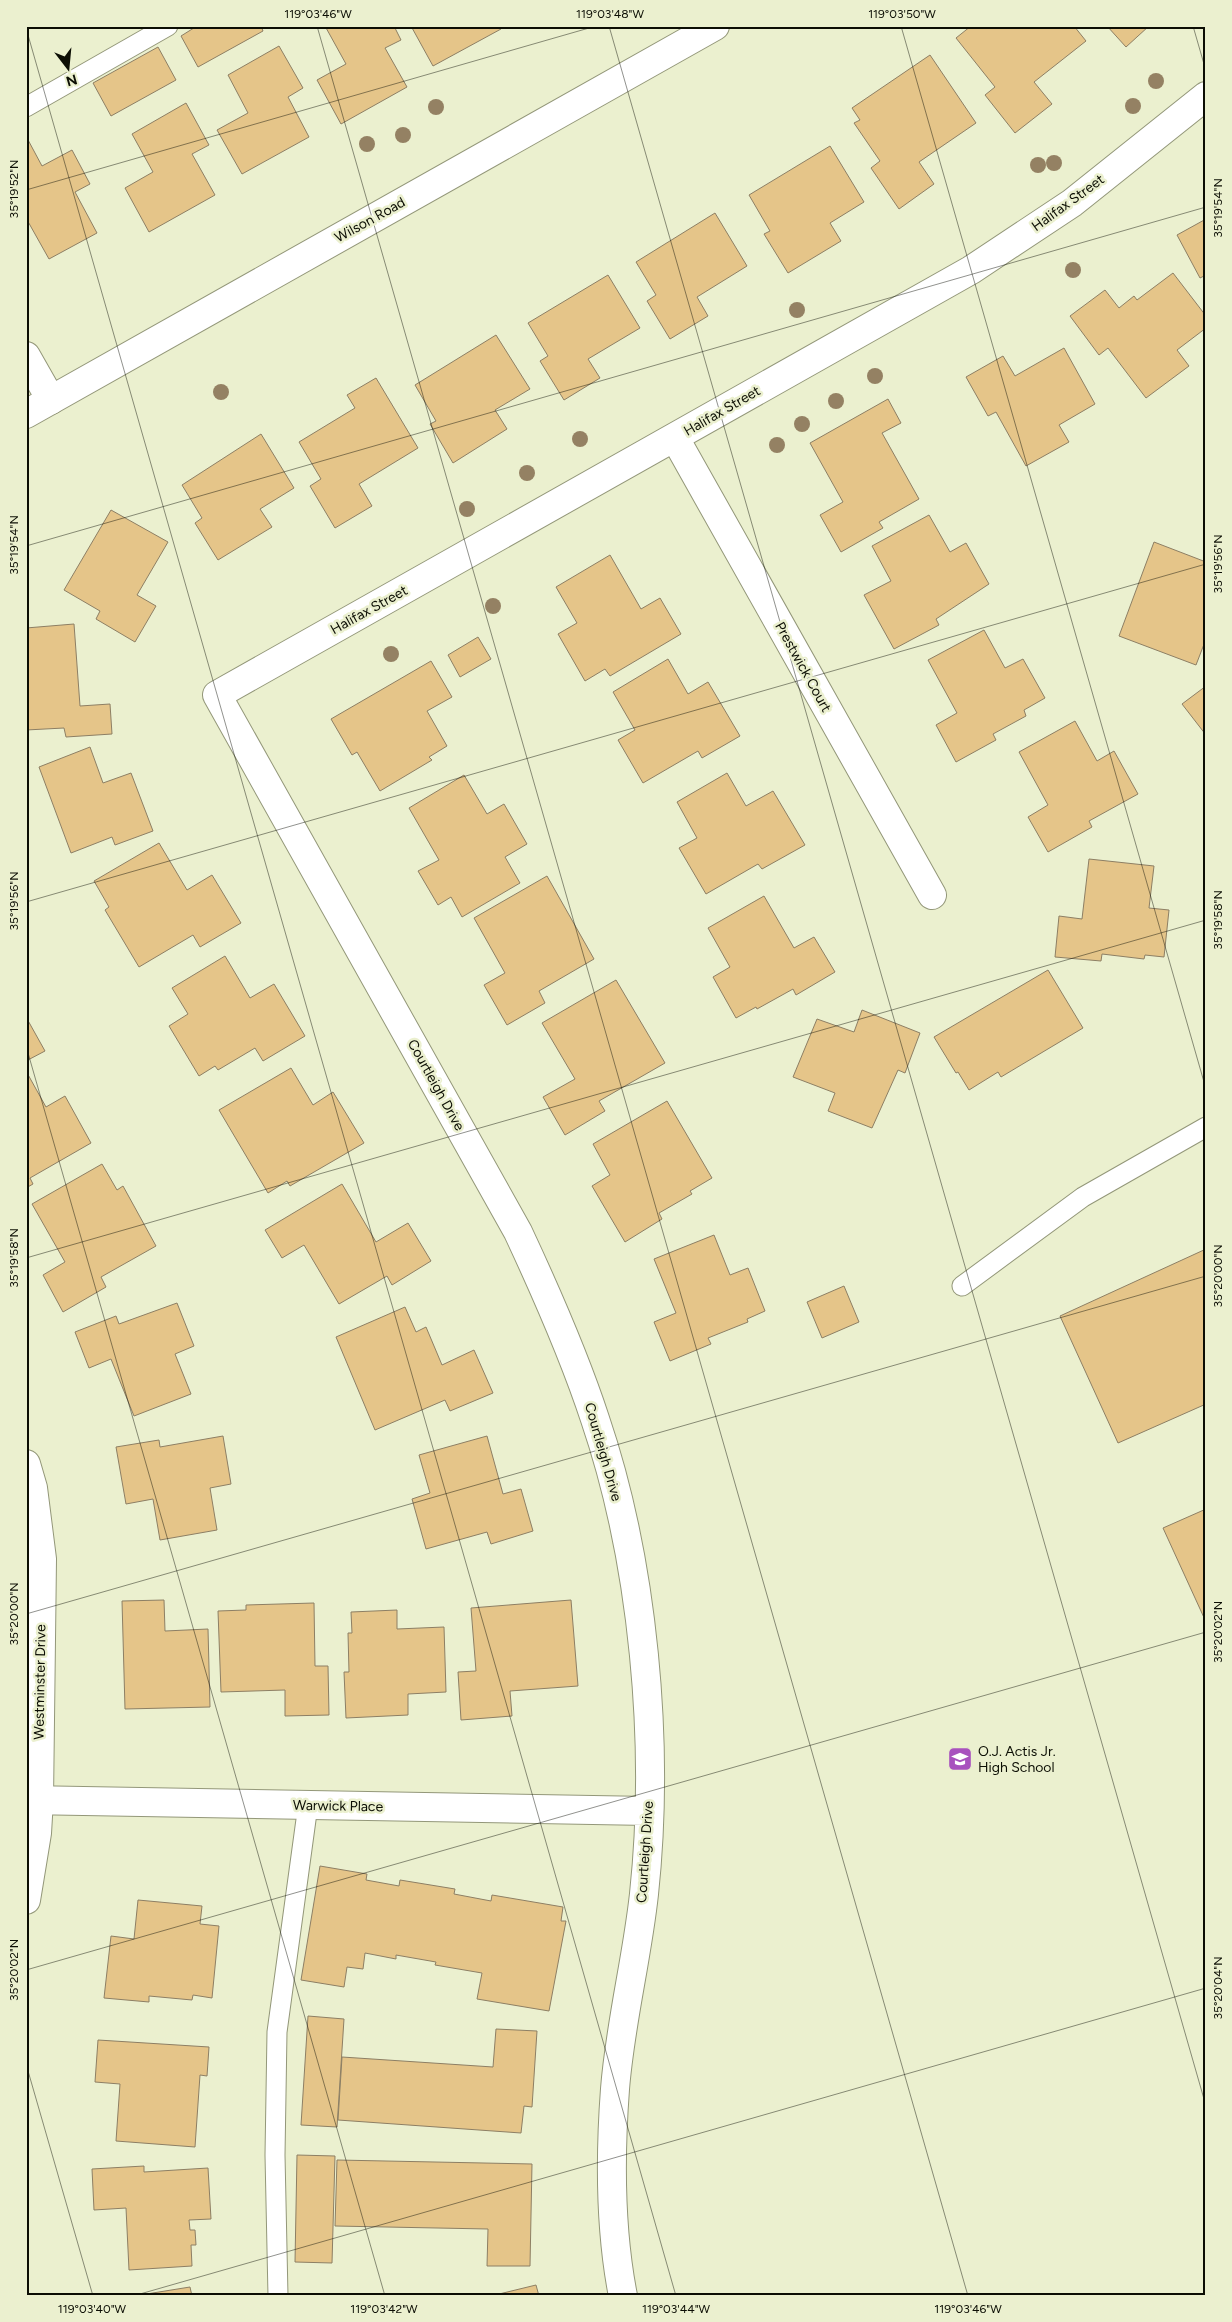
<svg xmlns="http://www.w3.org/2000/svg" width="1232" height="2322" font-family="Figtree,sans-serif">
<rect width="100%" height="100%" fill="#ebf0cf"/>
<path fill="#e5c589" stroke="#8d7f64" d="M197 26H261L263 31 198 67 181 36Z
M325 26H394L401 40 385 48 407 87 341 124 317 80 346 64Z
M411 26H500L501 29 433 66Z
M971 26H1074L1086 41 1034 82 1052 104 1015 133 985 95 995 87 956 38Z
M1107 26H1149L1126 47Z
M279 46 303 88 288 97 309 137 242 174 217 130 248 113 228 75Z
M158 47 176 80 111 116 93 83Z
M930 55 976 123 919 162 934 184 899 209 871 168 880 161 854 123 860 120 852 108Z
M186 103 209 145 192 154 215 195 149 232 125 188 153 172 132 134Z
M27 138 42 166 72 150 90 184 75 192 97 233 49 259 26 218Z
M830 146 864 202 830 223 841 241 788 273 764 234 770 231 749 195Z
M715 213 747 266 697 297 708 316 670 339 647 301 656 295 636 262Z
M1206 219V275L1200 278 1177 235Z
M1173 273 1206 316V328L1177 350 1189 366 1146 398 1108 348 1099 355 1070 316 1105 290 1119 308 1134 296 1137 300Z
M608 275 640 328 588 359 600 378 564 400 540 361 548 356 528 323Z
M496 335 530 389 495 410 507 429 453 463 430 424 436 421 415 385Z
M1064 348 1095 404 1059 425 1069 442 1026 466 996 412 988 416 966 377 1003 356 1015 376Z
M376 378 418 448 359 484 372 506 335 528 310 486 321 479 299 442 355 408 347 395Z
M888 399 901 423 882 433 919 499 879 522 883 528 841 552 820 515 843 502 810 443Z
M261 434 294 488 260 509 272 527 218 560 195 523 202 518 182 485Z
M111 510 168 542 137 595 156 606 135 642 96 619 100 611 64 590Z
M929 515 950 552 966 543 989 584 936 619 939 625 894 649 864 595 891 581 872 546Z
M1154 542 1206 562V639L1196 665 1119 636Z
M610 555 641 609 660 598 681 634 610 676 605 669 585 681 558 634 577 623 556 587Z
M74 624 80 706 110 704 112 734 66 737 64 728 26 730V628Z
M984 630 1005 668 1023 659 1045 698 1024 710 1026 716 993 734 996 740 956 762 936 725 957 713 928 660Z
M478 637 491 659 460 677 448 655Z
M668 659 688 694 708 682 740 736 702 758 698 751 643 783 618 740 635 730 613 692Z
M431 661 452 697 427 711 447 746 429 757 432 760 380 791 357 752 352 755 331 719Z
M1206 686V735L1182 704Z
M1075 721 1097 761 1114 751 1138 794 1089 821 1092 827 1048 852 1028 817 1048 805 1019 752Z
M90 747 103 783 131 773 153 831 115 845 112 837 71 853 39 767Z
M727 773 746 806 773 791 805 845 762 869 758 864 706 894 679 848 697 838 677 802Z
M464 775 487 814 504 804 527 844 505 857 520 883 462 917 451 897 438 905 418 871 439 860 409 808Z
M159 843 187 890 212 875 241 923 200 947 193 935 139 967 105 910 109 907 94 881Z
M1089 859 1154 866 1149 908 1169 910 1164 957 1145 955 1144 959 1102 954 1101 961 1055 957 1059 916 1082 919Z
M547 876 594 959 539 991 545 1003 507 1025 484 985 505 973 474 918Z
M764 896 794 948 814 937 835 972 796 995 793 989 757 1009 756 1007 736 1018 713 977 730 967 708 928Z
M225 956 250 998 274 984 305 1036 263 1061 255 1048 218 1070 215 1066 199 1076 169 1026 188 1014 172 988Z
M1048 970 1083 1028 1001 1077 998 1072 969 1090 958 1072 956 1073 934 1037Z
M616 980 665 1063 599 1101 605 1111 565 1135 543 1097 575 1079 542 1023Z
M862 1010 920 1033 905 1073 898 1070 872 1128 828 1111 835 1093 793 1077 817 1019 854 1032Z
M26 1017 45 1051 26 1061Z
M291 1068 313 1105 333 1092 364 1143 290 1186 287 1181 268 1193 219 1110Z
M26 1071 46 1107 65 1096 91 1143 30 1178 33 1184 26 1188Z
M667 1101 712 1178 690 1191 692 1194 659 1213 662 1219 625 1242 592 1186 610 1175 593 1144Z
M102 1164 117 1190 123 1186 156 1246 101 1277 106 1287 63 1312 43 1275 65 1262 32 1204Z
M342 1184 376 1242 408 1223 431 1261 392 1285 387 1276 339 1304 304 1245 282 1258 265 1230Z
M714 1235 730 1275 748 1268 765 1311 747 1319 748 1322 708 1338 711 1344 670 1361 654 1322 676 1313 654 1259Z
M1206 1249V1404L1118 1443 1060 1316Z
M844 1286 859 1322 822 1338 807 1302Z
M177 1303 194 1346 175 1354 191 1394 134 1416 111 1359 89 1368 75 1332 116 1316 119 1324Z
M405 1307 416 1332 426 1327 442 1365 474 1350 493 1393 450 1411 445 1400 375 1430 336 1337Z
M223 1436 231 1484 210 1488 217 1530 160 1540 153 1499 126 1504 116 1447 159 1440 160 1447Z
M487 1436 503 1494 521 1489 533 1531 491 1544 487 1532 426 1549 412 1499 430 1493 419 1455Z
M1206 1509V1622L1163 1528Z
M164 1600 165 1631 208 1629 210 1707 125 1709 122 1601Z
M571 1600 578 1686 510 1691 512 1716 461 1720 458 1672 476 1671 471 1608Z
M314 1603 315 1666H328L329 1715 285 1716V1690L221 1692 218 1611 246 1610V1605Z
M397 1610V1629L444 1627 446 1692 408 1694V1715L346 1718 344 1672H349L348 1633H352L351 1612Z
M320 1866 367 1874 366 1880 399 1886 400 1880 455 1889 454 1894 491 1901 492 1895 563 1907 561 1921H566L549 2011 477 1999 482 1973 435 1965 436 1962 396 1955V1959L365 1953 363 1969 347 1967 344 1987 301 1980Z
M138 1900 202 1906 200 1924 219 1926 212 1998 193 1995 192 2000 149 1996V2002L104 1998 111 1936 134 1939Z
M308 2016 344 2019 337 2127 301 2125Z
M496 2029 537 2031 532 2107 524 2106 521 2133 338 2120 342 2057 493 2067Z
M98 2040 209 2047 207 2076 200 2075 195 2147 116 2141 120 2084 95 2082Z
M297 2155 335 2156 332 2263 295 2262Z
M337 2160 532 2164 530 2266H487L488 2229 335 2226Z
M144 2166V2172L208 2168 211 2219 189 2220 190 2230H195L196 2245H191L192 2266 129 2270 126 2208 94 2210 92 2169Z
M536 2285 539 2296H496L495 2295Z
M190 2287 192 2296H134Z"/>
<g fill="none" stroke-linecap="round" stroke-linejoin="round">
<defs>
<path id="service" d="M26 107 168 26
M962 1286 1083 1197 1206 1127
M278 2296 275 2155 277 2032 308 1805"/>
<path id="minor" d="M26 356 51 400
M675 438 932 895
M26 1464 33 1488 42 1559 39 1800 37 1833 26 1900
M26 1800 649 1811
M623 2296C610 2230 610 2156 615 2089 620 2024 637 1959 644 1894 660 1744 644 1563 595 1419 574 1355 547 1294 518 1232L217 695 971 270 1072 203 1206 96"/>
<path id="tertiary" d="M26 414 715 26"/>
</defs>
<use href="#service" stroke="#939779" stroke-width="21"/>
<use href="#minor" stroke="#939779" stroke-width="30"/>
<use href="#tertiary" stroke="#939779" stroke-width="30"/>
<use href="#service" stroke="#fff" stroke-width="19"/>
<use href="#minor" stroke="#fff" stroke-width="28"/>
<use href="#tertiary" stroke="#fff" stroke-width="28"/>
</g>
<g fill="#948163">
<circle cx="1156" cy="81" r="8"/>
<circle cx="1133" cy="106" r="8"/>
<circle cx="436" cy="107" r="8"/>
<circle cx="403" cy="135" r="8"/>
<circle cx="367" cy="144" r="8"/>
<circle cx="1054" cy="163" r="8"/>
<circle cx="1038" cy="165" r="8"/>
<circle cx="1073" cy="270" r="8"/>
<circle cx="797" cy="310" r="8"/>
<circle cx="875" cy="376" r="8"/>
<circle cx="221" cy="392" r="8"/>
<circle cx="836" cy="401" r="8"/>
<circle cx="802" cy="424" r="8"/>
<circle cx="580" cy="439" r="8"/>
<circle cx="777" cy="445" r="8"/>
<circle cx="527" cy="473" r="8"/>
<circle cx="467" cy="509" r="8"/>
<circle cx="493" cy="606" r="8"/>
<circle cx="391" cy="654" r="8"/>
</g>
<path fill="none" stroke="#0c0e04" stroke-width="1" stroke-opacity="0.45" d="M317 26 968 2296M609 26 1206 2106M901 26 1206 1089M1193 26 1206 71M26 28 676 2296M26 190 596 26M26 546 1206 207M26 902 1206 564M26 1046 385 2296M26 1258 1206 920M26 1614 1206 1276M26 1970 1206 1632M26 2064 93 2296M133 2296 1206 1988"/>
<defs>
<symbol id="school-square" viewBox="-11 -11 22 22"><rect x="-9" y="-9" width="18" height="18" rx="4" fill="#a851be" stroke="#ebf0cf"/><path d="M0-5L7-2L0 1L-7-2ZM-4 1L0 2.5L4 1V4Q0 6-4 4Z" fill="#fff"/></symbol>
</defs>
<g fill-rule="evenodd">
<use href="#school-square" x="946" y="1745" width="28" height="28"/>
</g>
<g text-anchor="middle" dominant-baseline="central" stroke-width="5" stroke-linejoin="round" paint-order="stroke">
<g font-size="14" fill="#0c0e04" stroke="#ebf0cf">
<text transform="translate(1068 203) rotate(-36)">Halifax Street</text>
<text transform="translate(370 220) rotate(-29)">Wilson Road</text>
<text transform="translate(722 411) rotate(-30)">Halifax Street</text>
<text transform="translate(369 610) rotate(-29)">Halifax Street</text>
<text transform="translate(803 667) rotate(61)">Prestwick Court</text>
<text transform="translate(436 1085) rotate(61)">Courtleigh Drive</text>
<text transform="translate(603 1452) rotate(74)">Courtleigh Drive</text>
<text transform="translate(40 1682) rotate(-89)">Westminster Drive</text>
<text transform="translate(338 1806) rotate(1)">Warwick Place</text>
<text transform="translate(645 1852) rotate(-86)">Courtleigh Drive</text>
</g>
<g font-size="14" fill="#0c0e04" stroke="#ebf0cf" text-anchor="start">
<text x="978" y="1751">O.J. Actis Jr.<tspan x="978" dy="16">High School</tspan></text>
</g>
</g>
<rect width="1232" height="2322" fill="none" stroke="#ebf0cf" stroke-width="55"/>
<g transform="translate(68 68) rotate(164)" stroke="#ebf0cf" stroke-width="4" paint-order="stroke">
<path d="M0-4L9 19L0 12L-9 19Z" fill="#0c0e04"/>
<text y="-8" font-size="14" font-weight="bold" text-anchor="middle" fill="#0c0e04">N</text>
</g>
<rect x="28" y="28" width="1176" height="2266" fill="none" stroke="#0c0e04" stroke-width="2"/>
<g font-size="12" text-anchor="middle" fill="#0c0e04">
<text x="318" y="18">119°03'46"W</text>
<text x="610" y="18">119°03'48"W</text>
<text x="902" y="18">119°03'50"W</text>
<text transform="translate(14 189) rotate(-90)" y="4">35°19'52"N</text>
<text transform="translate(1218 208) rotate(-90)" y="4">35°19'54"N</text>
<text transform="translate(14 545) rotate(-90)" y="4">35°19'54"N</text>
<text transform="translate(1218 564) rotate(-90)" y="4">35°19'56"N</text>
<text transform="translate(14 901) rotate(-90)" y="4">35°19'56"N</text>
<text transform="translate(1218 920) rotate(-90)" y="4">35°19'58"N</text>
<text transform="translate(14 1258) rotate(-90)" y="4">35°19'58"N</text>
<text transform="translate(1218 1276) rotate(-90)" y="4">35°20'00"N</text>
<text transform="translate(14 1614) rotate(-90)" y="4">35°20'00"N</text>
<text transform="translate(1218 1632) rotate(-90)" y="4">35°20'02"N</text>
<text transform="translate(14 1970) rotate(-90)" y="4">35°20'02"N</text>
<text transform="translate(1218 1988) rotate(-90)" y="4">35°20'04"N</text>
<text x="92" y="2313">119°03'40"W</text>
<text x="384" y="2313">119°03'42"W</text>
<text x="676" y="2313">119°03'44"W</text>
<text x="968" y="2313">119°03'46"W</text>
</g>
</svg>
